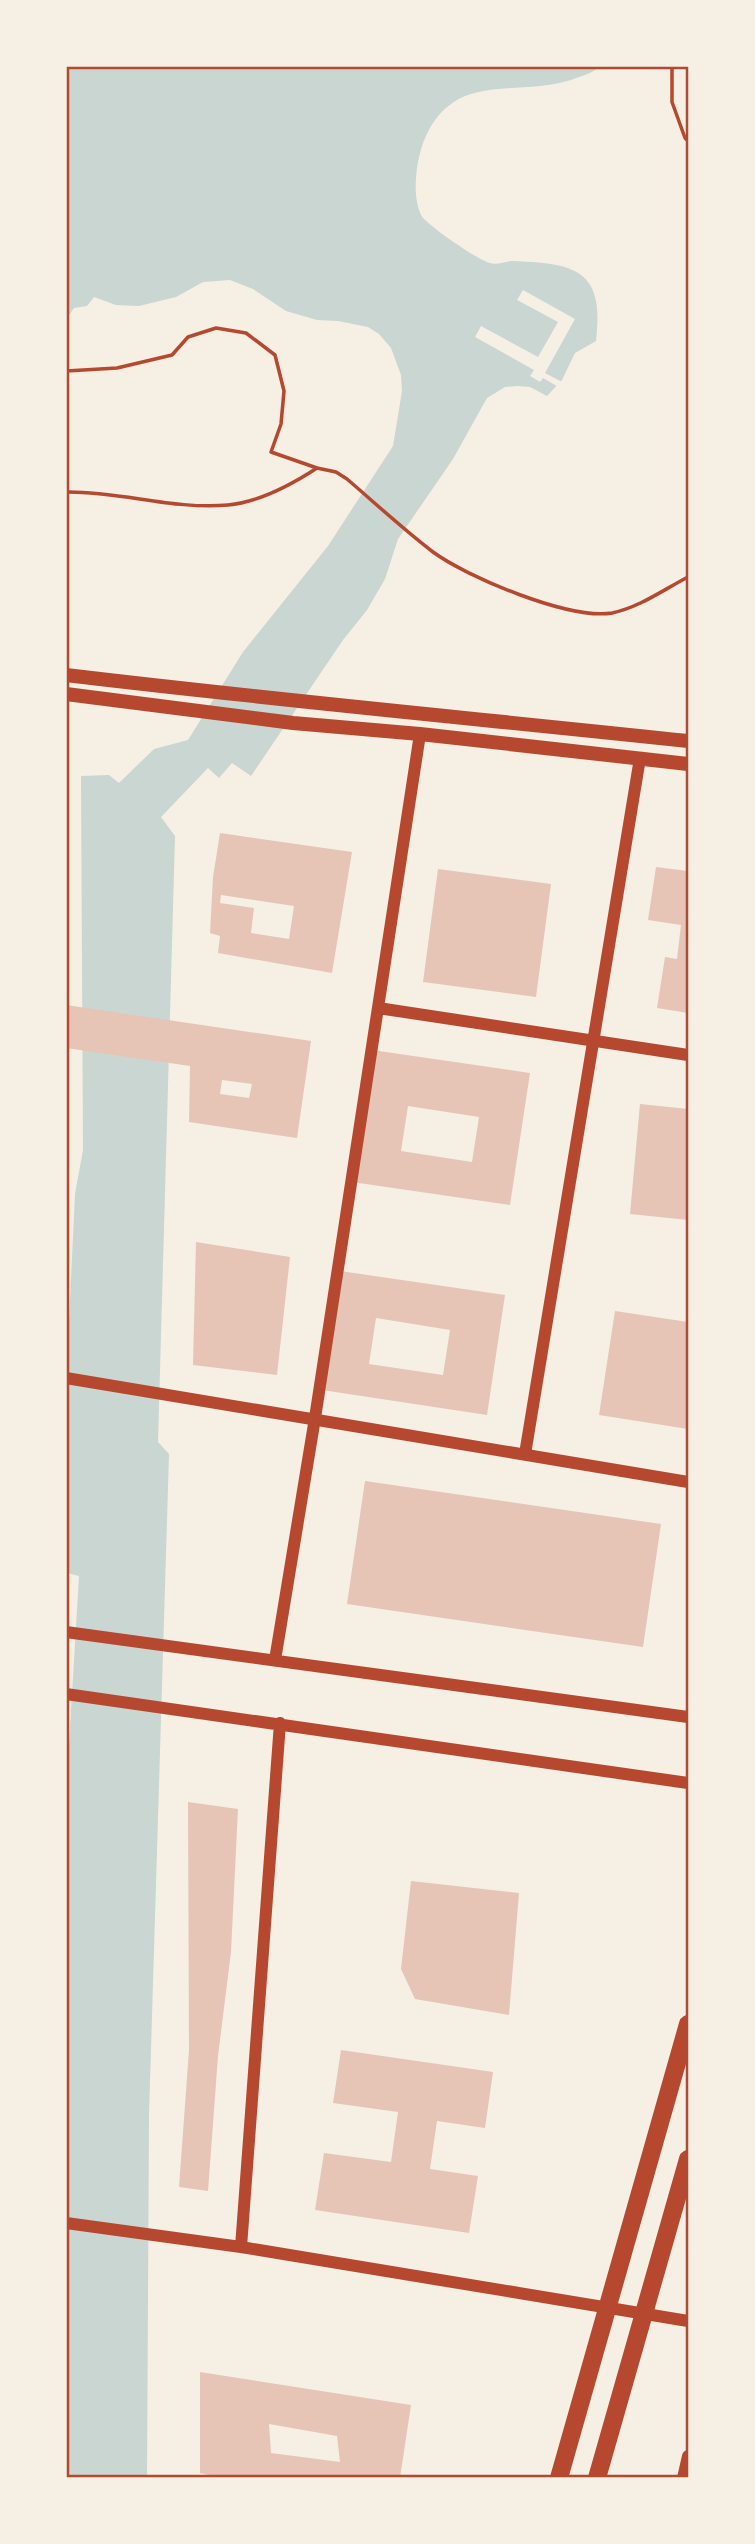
<svg xmlns="http://www.w3.org/2000/svg" width="755" height="2544" font-family="Spectral,serif">
<rect width="100%" height="100%" fill="#f6efe4"/>
<path fill="#c9d6d2" d="M67 67H599C591 74 581 76 571 80 537 91 496 84 465 96 432 110 418 145 416 179 415 190 416 204 421 215 425 224 481 262 490 263 497 265 504 262 511 261 521 261 533 262 543 263 595 268 601 294 596 341L575 353 562 380 547 396 530 387 517 386 505 387 487 398 453 459 398 539 385 579 367 610 343 640 251 776 232 763 219 778 208 768 161 817 175 836 158 1442 169 1454 149 2115 147 2478 66 2477V1795L79 1576 67 1573 66 1385 75 1194 83 1150 81 776 109 775 119 783 154 749 188 740 243 652 328 546 393 446 402 391 401 375 391 348 379 334 368 327 338 321 317 320 286 311 253 289 230 280 203 282 176 297 139 306 116 305 94 297 87 306 74 308 67 318Z"/>
<path fill="#f6efe4" d="M523 290 575 319 545 373 564 383 560 388 543 378 540 382 530 376 534 370 475 337 481 326 538 357 558 322 517 300Z"/>
<path fill="#e6c5b7" fill-rule="evenodd" d="M220 833 352 852 332 973 218 953 220 936 210 933 213 877ZM221 895 294 906 289 939 251 933 254 908 220 903Z
M656 867 688 871V1013L657 1008 665 957 677 959 681 925 648 920Z
M438 869 551 884 536 997 423 982Z
M66 1005 311 1041 297 1138 189 1122 190 1066 66 1048ZM222 1080 252 1084 249 1098 220 1094Z
M372 1050 530 1073 510 1205 352 1182ZM408 1106 479 1117 472 1162 401 1151Z
M640 1104 688 1109V1220L630 1214Z
M196 1242 290 1257 277 1375 193 1365Z
M340 1271 505 1295 487 1415 322 1390ZM376 1318 450 1330 443 1375 369 1364Z
M615 1311 688 1322V1429L599 1415Z
M365 1481 661 1524 643 1647 347 1604Z
M188 1802 238 1809 231 1952 218 2056 208 2191 179 2187 189 2050Z
M411 1881 519 1893 509 2015 415 1999 401 1969Z
M341 2050 493 2072 485 2128 437 2121 430 2169 478 2176 469 2233 315 2210 324 2153 391 2162 398 2112 333 2103Z
M200 2372 411 2405 400 2478H224L200 2473ZM269 2424 337 2436 340 2462 271 2453Z"/>
<g fill="none" stroke-linecap="round" stroke-linejoin="round">
<path stroke="#b5482f" stroke-width="3.5" d="M672 66V102L685 138 688 141
M66 371 117 368 172 355 188 337 216 328 246 333 275 355 284 391 281 424 271 452 317 468
M66 492C120 491 174 510 228 505 260 502 291 485 317 468L336 472 347 479C375 503 403 529 433 552 467 577 569 620 612 613 640 607 663 590 688 577"/>
<path stroke="#b5482f" stroke-width="12" d="M378 1008 688 1055
M66 1378 688 1482
M525 1454 640 758
M66 1632 688 1717
M275 1660 315 1418 420 734
M66 1694 688 1783
M66 2223 241 2247 688 2321
M241 2247 280 1723
M683 2478 688 2456"/>
<path stroke="#b5482f" stroke-width="14" d="M66 675C274 700 481 719 688 741
M66 694 293 723 420 734 688 764"/>
<path stroke="#b5482f" stroke-width="18" d="M559 2478 688 2024
M597 2478 688 2159"/>
</g>
<rect width="755" height="2544" fill="none" stroke="#f6efe4" stroke-width="136"/>
<rect x="68" y="68" width="619" height="2408" fill="none" stroke="#b5482f" stroke-width="2.5"/>
</svg>
